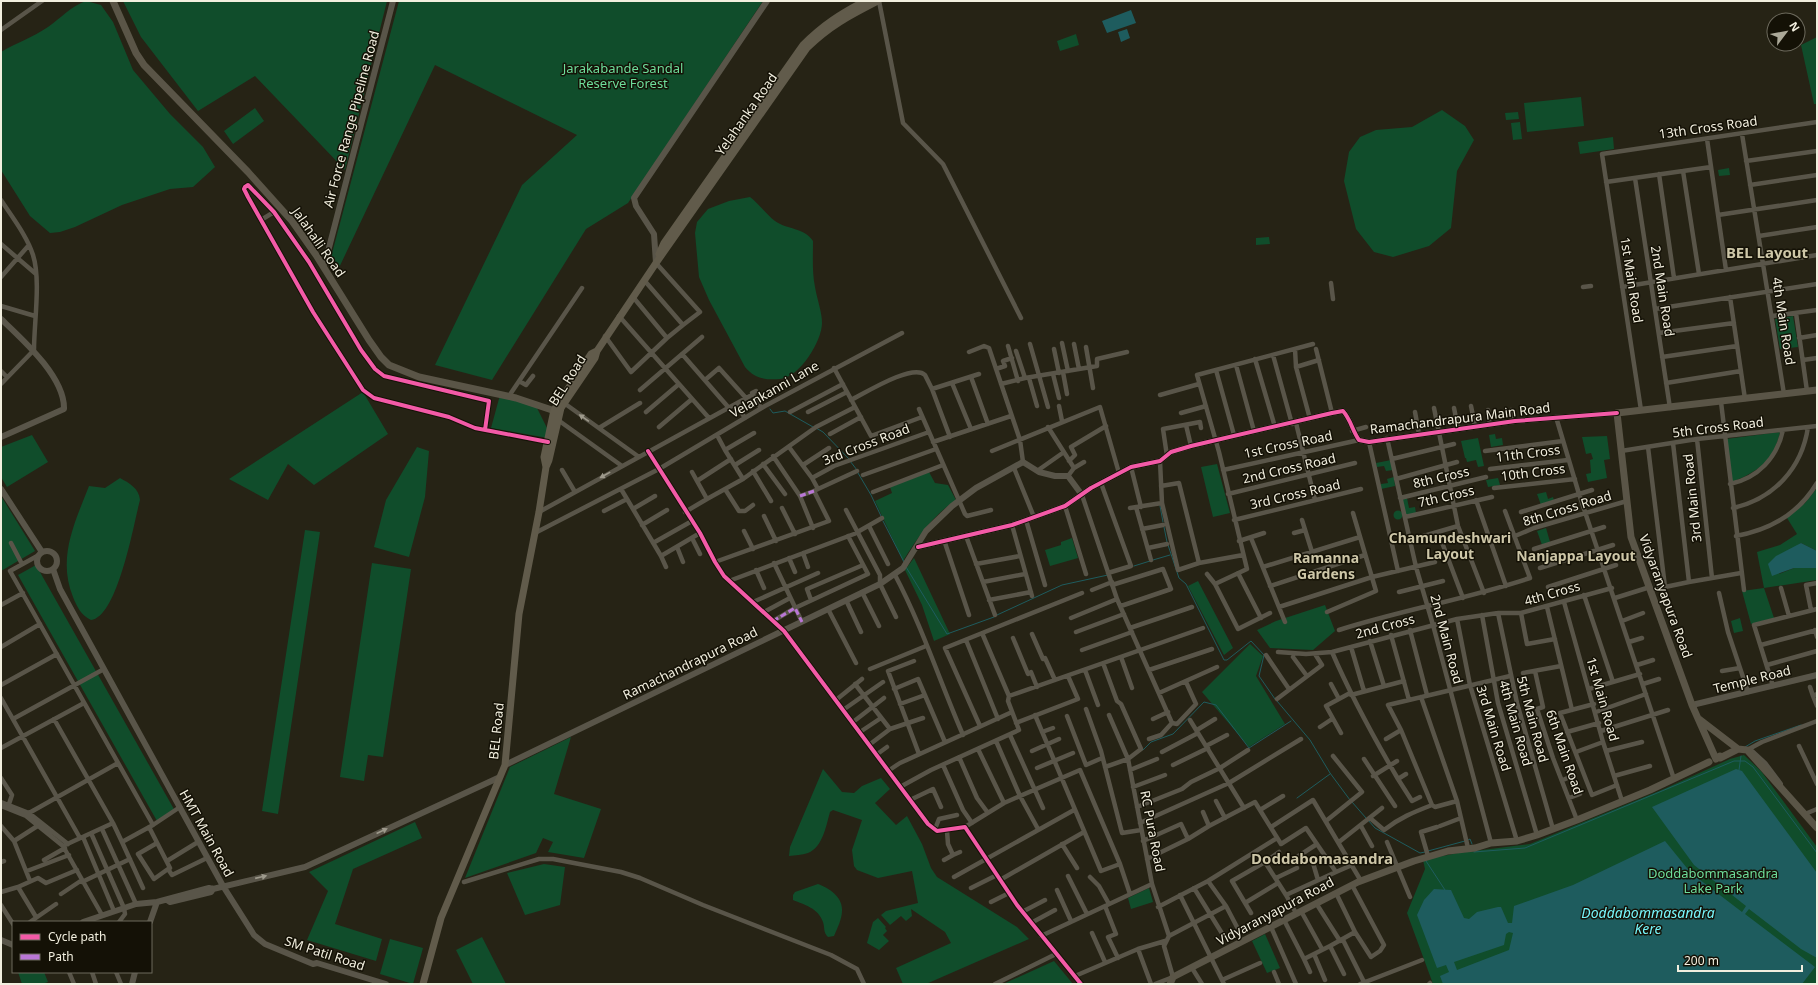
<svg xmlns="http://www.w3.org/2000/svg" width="1818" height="985" font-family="'Noto Sans',sans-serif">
<rect width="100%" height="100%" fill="#262315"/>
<path fill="#104d2b" d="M86 1 101 5 113 22 133 70 170 114 203 147 215 167 193 187 170 189 122 205 75 227 60 232 50 233 30 216 1 170V52C16 43 32 38 48 27 61 18 71 6 86 1Z
M123 1H387L345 170 255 76 198 111 141 37Z
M399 1H763L628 203 586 229 492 380 435 365 522 185 577 135 435 65 337 272 330 261Z
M1076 34 1079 45 1060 51 1057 41Z
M1817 37V104H1814L1801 45Z
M1581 97 1584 126 1527 132 1524 103Z
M255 108 264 121 233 144 224 131Z
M1442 110 1465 126 1474 140 1457 171 1451 228 1429 246 1393 257 1374 252 1356 229 1344 181 1349 152 1360 137 1376 130 1412 127Z
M1518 112 1519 119 1506 120 1505 113Z
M1520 122 1522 139 1513 140 1511 123Z
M1613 137 1614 149 1580 154 1578 142Z
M1729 168 1730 175 1719 176 1718 170Z
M750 197C759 204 766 214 775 221 787 230 804 227 813 241 813 257 812 272 815 287 817 299 822 312 822 323 822 341 800 377 780 379 766 380 755 379 745 367L709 300 699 277 695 233 697 222 708 209 729 201Z
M1269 237 1270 244 1256 245V238Z
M1793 316 1798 347 1780 349 1775 319Z
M363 392 388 434 314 485 288 464 268 500 229 479Z
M500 395 535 404 549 432 548 438 491 428Z
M1780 432C1774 461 1757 472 1732 482L1726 439Z
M1495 434 1496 439 1502 438 1503 445 1491 447 1489 435Z
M32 435 48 462 7 487 1 477V447Z
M1607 436 1610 459 1604 460 1607 478 1588 482 1586 474 1591 473 1590 460 1593 459 1591 453 1586 454 1582 437Z
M1478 438 1484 466 1478 467 1476 460 1467 462 1466 458H1465L1461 441Z
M417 447 429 451 425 497 409 557 374 547 386 500Z
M1391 460 1393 470 1386 471 1384 466 1377 467 1376 463Z
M1217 464 1230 513 1213 517 1201 467Z
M929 472 935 483 948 485 956 500C932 516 918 537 903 561L875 501 892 493 890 487Z
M1394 477 1395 486 1381 489V484L1388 483 1387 479Z
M120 478C129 483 139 488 140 500 134 522 118 617 91 620 81 615 77 607 73 597 57 558 75 522 89 486L105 488Z
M1498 478 1500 485 1488 487 1486 480Z
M1817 488V551L1801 543 1794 548 1779 574 1794 568H1817V580L1764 588 1774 618 1751 624 1742 591 1764 588 1757 552 1780 545 1797 534 1787 518 1805 503Z
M1546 492 1548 499 1553 497 1554 501 1541 505 1537 494Z
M1 496 35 551 1 571Z
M1407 498 1409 508 1415 507 1416 513 1405 515 1402 499Z
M1393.5 515a4.5 4.5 0 1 1 9 0a4.5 4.5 0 1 1-9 0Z
M1546 528 1550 542 1542 545 1537 531Z
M305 530 320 532 278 814 262 811Z
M1072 538 1078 558 1050 566 1045 550 1061 545V542Z
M914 558 950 634 934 641 922 605 905 570Z
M372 563 411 569 383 757 368 755 364 781 340 777Z
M36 565 175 811 157 821 18 575Z
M1198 581 1233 648 1224 655 1188 586Z
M1325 605 1335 631 1313 650 1270 648 1257 630 1276 621Z
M1740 618 1743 631 1734 633 1731 621Z
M1250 644 1263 656 1256 676 1285 724 1249 747 1202 692Z
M571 737 554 794 601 809 584 858 548 852 553 842 543 838 536 853 465 878 510 767Z
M1744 755 1761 771 1817 847V984H1433L1407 913 1425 869 1423 860 1458 853 1530 844 1664 789 1730 759Z
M823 769 842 792 854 793 862 786 881 778 890 789 875 803 896 825 907 816 922 844 931 868 937 877 1017 927 1029 939 926 984H903L896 968 951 943 945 932 911 909 912 916 906 921 901 916 890 925 881 915 886 911 918 903 912 871 878 878 857 870 854 866 852 850 862 820 833 810 830 812C826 826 823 847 808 853 802 855 795 855 789 856L790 847Z
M415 822 422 838 353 869 335 924 382 939 376 961 307 940 328 891 309 872Z
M544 864 565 867 560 905 525 915 507 873Z
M818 884C829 888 843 897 842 911 842 919 837 929 834 936L828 937C823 932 825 928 823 922 818 908 805 905 793 900V895L795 892Z
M1149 888 1153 902 1131 909 1128 898Z
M878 918 886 927 885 928 887 931 883 935 889 941 879 950 867 943 873 922Z
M1265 934 1280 968 1267 973 1252 941Z
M482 937 506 984H473L456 950Z
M390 939 423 948 413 984 380 974Z
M1054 961 1073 984H1003Z
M18 972H44L48 982 42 984H22Z"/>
<path fill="#1e5c5e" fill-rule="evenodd" d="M1131 10 1136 23 1107 33 1102 21Z
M1127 29 1130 38 1121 42 1118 32Z
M1801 543 1817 551V568H1794L1772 576 1768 564 1776 556Z
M1736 769 1742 771 1817 873V958L1801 949 1749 909 1745 914 1815 967 1802 984H1443L1440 976 1449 972 1446 965 1437 968 1417 915 1424 900 1434 889 1451 890 1464 918 1469 919 1477 912 1498 907H1501L1508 923H1512L1514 906 1573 885 1665 841 1691 873 1742 912 1746 906 1694 865 1652 807ZM1509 932 1513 933 1509 950 1457 970 1454 962 1504 945 1506 934Z"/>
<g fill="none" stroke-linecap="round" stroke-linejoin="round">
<path stroke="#1e5c5e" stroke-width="1" d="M770 409 773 413 785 411 813 427
M816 428 823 432 849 459
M850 461 857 470
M858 473 871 495 881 516
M1160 506 1163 522
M883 521 904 562
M1164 527 1167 542
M1168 545 1179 578 1186 584 1224 660H1227L1251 641 1264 655 1259 676 1275 699
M1153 560 1170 555
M1134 566 1150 561
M906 567 947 634 994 617
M997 615 1062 585 1108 575
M1277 701 1310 740 1330 773 1350 800
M1745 747 1755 741 1801 725
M1143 750 1151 742 1173 734 1204 702 1216 705 1249 748 1291 721
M1739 770 1741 756
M1297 798 1330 774
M1352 802 1366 818
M1368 820 1375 828 1420 853 1425 852
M1468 840 1470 839 1472 844
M1428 851 1465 841
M1474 852 1525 848 1734 761H1745L1753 767 1817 853
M1426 861 1445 890
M1817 984V983"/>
<path stroke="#595549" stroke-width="4.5" d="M879 1 903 123 943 164 1021 318
M1 30 42 1
M1742 134 1784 394
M1707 139 1726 270
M1746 161 1817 151
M1683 171 1699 274
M1659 174 1674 278
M1635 178 1670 408
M1606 182 1711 167
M1750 185 1817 175
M1 200C12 217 27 236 33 255 41 280 34 323 34 350L1 384
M1718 215 1817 200
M261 220 274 212
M1759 236 1817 227
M1 244 36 274
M656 263 700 312 683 325
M1 277 29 245
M644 280 683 325 667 338
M1331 283 1333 299
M1583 287 1591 286
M1622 287 1817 255
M1730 297 1745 399
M1 306 35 316
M1655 309 1817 284
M1796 313 1807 391
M619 316 709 418
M1772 316 1817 310
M1659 333 1734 323
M605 336 631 372 667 338 633 297
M1799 338 1817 335
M1062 343 1068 371
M1030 344 1048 407
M1074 344 1079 369
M1008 346 1018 381
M1086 347 1093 388
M1054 349 1059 373
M1295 349 1296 367 1310 419
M1316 349 1332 413
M1016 351 1025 378
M969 352 984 346 989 348 1020 440 1023 462
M682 354 729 408
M1273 355 1292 424
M1662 357 1737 346
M1255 359 1275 427
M1803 360 1817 358
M1236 365 1254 431
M1296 367 1319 360
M834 368 871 436 922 417
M996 369 1005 366 1003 361 1012 358
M1216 370 1234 435
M1 371 7 377
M1063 372 1067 394
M1053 374 1059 398
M971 377 988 424
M1029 378 1037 406
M705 380 719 368 746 398
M519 381 526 385 533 376
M952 383 971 429
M1666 383 1741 371
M1001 384 1025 378 1097 366V359L1127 352
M640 390 702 337
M756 391 752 393 761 408
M511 393 582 288
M1160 395 1199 384
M851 400C865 393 913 363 925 375L932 389
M1721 402 1744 590
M564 403 639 457
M736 404 745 418
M1059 406 1062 421
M1471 406 1475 426
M1434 408 1458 526 1484 593
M1454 408 1458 428
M919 409 965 514 967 516 991 510
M1488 410 1490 424
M1511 410 1513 422
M1641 410 1602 154 1817 122
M646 412 679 384
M790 412 843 384
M808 412 847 392
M1415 412 1419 434
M1181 413 1206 406
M1556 417 1579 494 1673 776
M558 420 622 466
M1296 423 1315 500
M1186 425 1191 446
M659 427 692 399
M1048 427 1074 468 1068 476
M599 428 640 403
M485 430 489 401 384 376 375 369 361 350 309 262 274 212 248 185 245 187 244 189 248 197 313 312 363 390 374 398 449 417 475 428 548 442
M1352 431 1366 427
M830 434 861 417
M717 435 725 450 754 433
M950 437 932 389 979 374
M1387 438 1416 567 1433 625 1491 843
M1697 439 1712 578
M933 442 1011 416
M1369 442 1398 571
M1673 443 1689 582 1741 573
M1648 447 1665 587 1651 590
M725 450 743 479
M648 451 700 533 715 562 724 576 784 631 928 824 937 831 965 827 1017 905 1081 984
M992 451 1100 407 1119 473
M1485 451 1563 441
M1621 451 1697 439 1817 426
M773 456 800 496 813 528
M1167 456 1163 429 1200 422 1201 428
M1392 459 1454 444
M1069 461 1075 455 1071 447 1106 426
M1160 461 1162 503 1178 570 1199 563 1243 555
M763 464 785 494
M735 465 759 450
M803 465 829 448
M1131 467 1141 507
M1014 468 1034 517
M1074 468 1084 462
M1490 469 1568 460
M562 470 575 492
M1223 470 1359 440
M753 471 771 501
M1037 471 1064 452
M863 475 936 449
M812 478 834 466 929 432
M1396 479 1457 462
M697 481 731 459
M1101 483 1131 566 1108 573
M1730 484C1758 478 1777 458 1783 430
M1161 486 1179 483 1199 563
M1494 488 1575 479
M621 489 627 499
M725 489 739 511H745L753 505
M818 489 857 471
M873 492 943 465
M1228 494 1355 463
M1082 495 1117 599 1172 723
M800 496 814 491
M1400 498 1486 477
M707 499 743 479 816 427 855 407
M1476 500 1506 586
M1065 506 1086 574
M1136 507 1151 560
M782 508 795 534
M1130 508 1162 503
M1733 508C1774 499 1802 468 1808 427
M633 509 655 496
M846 510 880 575V584L896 617
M604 511 627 499 661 556 700 533
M539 512 750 396
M685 512 707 499 692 472
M1521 512 1592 490
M764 516 776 541
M1405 517 1492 497
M1026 520 1045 585
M1234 520 1361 489
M1302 520 1312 552
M642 525 667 510
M1012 525 1032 596
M869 526 888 564
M1142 529 1163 525
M744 531 753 549
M1438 532 1463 598
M535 533 659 469 765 406 902 333
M1294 533 1305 530
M966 536 995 615
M1515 536 1534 528 1627 501
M1736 536C1770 530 1799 513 1817 483
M692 538 700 554
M1251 538 1285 622
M944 540 969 615
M1410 540 1458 526
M1239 541 1264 533
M11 543 22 564
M653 543 692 521
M677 547 683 562
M1148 548 1167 544
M1534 549 1604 527
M803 553 808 567
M39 555 10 571 153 825
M661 556 666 567
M789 558 795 572
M715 562 829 521 814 491 818 489 812 478 789 447
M774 563 802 622
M976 564 1020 556
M1263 567 1360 537
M1540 568 1613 545
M756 570 764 588
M1238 573 1261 618
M1207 574 1215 584 1238 629 1270 613
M895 575C922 626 940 682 963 735
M729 581 854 534 882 518
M983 582 1025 574
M1215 584 1247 569 1219 452 1197 375 1313 344
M1112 585 1163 569 1171 589 1121 606
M1270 586 1365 555
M1548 587 1616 565
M1665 587 1689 582
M1781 588 1789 616
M1092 590 1112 582
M862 592 879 626
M1399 592 1443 581
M1719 593 1728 632 1748 692
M1584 595 1613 682
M1615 598 1650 587
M811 600 807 589 863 565
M846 600 861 632
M989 600 1031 592
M753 602 818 573
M1564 602 1603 742 1622 801
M1 605 23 593
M1279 607 1372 577 1435 562
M1547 607 1572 710
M828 609 856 663
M1811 610 1806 585 1817 583
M764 612 790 598
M1327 612 1376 591 1353 513
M1498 613 1517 703 1553 829
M1521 613 1527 644 1555 639
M1482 615 1498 703 1537 835
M1071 618 1117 599
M1457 619 1470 685 1517 841
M773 621 795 608 868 574 848 536
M1622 621 1643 613
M1130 628 1192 607
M1339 630C1402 610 1467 599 1530 578L1505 511
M1410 630 1427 695
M1815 630 1817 637
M1076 632 1124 614
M1032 634 1043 659 1045 658 1055 680
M1391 635 1409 700
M1013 638 1028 674 1031 672 1037 687
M966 640 998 719
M1370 641 1384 686
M1629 642 1642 638
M1761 645 1817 630
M1 647 40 624
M1351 647 1364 691
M1082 650 1132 632
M1278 652 1306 654 1332 652 1457 619 1498 613H1521L1612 588
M1332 652C1351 696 1374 738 1398 779L1406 774
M1266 655 1289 689
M1121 657 1132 688
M1293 657 1307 676
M914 661 888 671 919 754
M1103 663 1117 701 1121 704 1141 749 1128 759 1105 767
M1637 665 1653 660
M1767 665 1817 651
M870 669 926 646
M1085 670 1098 705
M1149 670 1212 649
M1535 671 1543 707 1537 709 1553 758 1577 820
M1722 671 1740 668
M1523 673 1561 666
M855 684 890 729
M1331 684 1339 699
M1643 684 1659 679
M1 685 57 654
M1773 686 1754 625 1817 609
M1810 687 1813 696
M894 689 918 679 945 742
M1589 689 1640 674
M1159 693 1217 667
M1817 694 1813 696 1817 706
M1351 695 1404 681
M1009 696 1203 628
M1421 697 1457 801 1468 848
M1 698 80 838
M1277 699 1322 665 1315 654
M836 700 862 679
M900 704 925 695
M1594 704 1560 713 1592 795 1617 785
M1086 709 1101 751 1122 833 1141 830
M843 710 883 682
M1596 712 1646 694
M1035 715 1101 871 1120 864
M1109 715 1128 759 1152 884 1169 936 1164 946 1173 977 1155 984
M1067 716 1086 765 1102 758
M13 719 104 669
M54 719 113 823
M1153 719 1168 712
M1190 720 1244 808
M853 722 884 698
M1016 723 1078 699 1068 676
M1172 723 1177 724 1196 704 1186 682
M980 726 945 648 1082 593
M1320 727 1332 719
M1197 730 1215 719
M1401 730 1432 805
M1601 731 1668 710
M860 732 881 718
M1042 732 1053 728
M1567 732 1599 723
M1341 733 1326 706 1350 693
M1010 735 1043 808
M1149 739 1161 735 1172 723
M1386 739 1401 730 1388 705 1510 676
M996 741 1020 796 1038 829
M869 745 890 729 923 718
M1206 746 1227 735
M1799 746 1817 784
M1 748 84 703
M978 749 1004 803
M1747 750 1762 742 1817 721
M1032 751 1059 739
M1606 751 1642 742
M1162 752 1198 733
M1576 752 1603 742
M876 755 887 747
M959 757 977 798 988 813
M1364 759 1395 806
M943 765 963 810 972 823
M1173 765 1208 748
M1037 768 1073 753
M1130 770 1157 759
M888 771 900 763 1012 712
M1373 776 1397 761
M1614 776 1650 766
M1 778 12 795 9 804
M1398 779 1412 801 1420 797
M1563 780 1572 776
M900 787 931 770 1019 730 1008 701 1009 696 982 633
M1133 787 1165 775
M1569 798 1580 794
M910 800 933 789 941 807
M1216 801 1225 818
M1 802 29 813 68 844
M1 806 26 816 63 846 102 915
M1137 807 1182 789 1191 782 1220 768 1248 750
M1260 810 1283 796
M1203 812 1209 826
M1805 814 1817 809
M27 816 29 813 118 763
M1370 818 1384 830C1399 818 1414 812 1432 805L1435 807 1457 801
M1326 821 1362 792 1333 756
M1140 823 1229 783 1301 739
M1 826 14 841 30 881
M1361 826 1372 846
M1440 826 1461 818
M149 827 170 868 168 869
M965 827 1004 803 1080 770 1120 864 1130 894
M1271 827 1313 800 1361 881
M102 829 136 904
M935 829 939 819 957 815
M947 831 948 844 953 855 960 852
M91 833 124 908 125 914 119 922
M83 837 114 911
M14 841 39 825
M1143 841 1181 824 1188 839
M122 842 143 888
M1339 842 1382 808
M1387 842 1410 897
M157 843 138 854 154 879 168 869 172 875 207 858
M1062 844 1077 868
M63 846 113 823 122 842 153 825 180 807
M1428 856 1421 832 1437 827
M1147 859 1188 839 1209 826 1255 802 1281 844 1306 828 1336 872 1352 865
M1294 859 1317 844
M44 860 65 848
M944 860 953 855
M167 861 198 842
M1 862 4 861
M1265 862 1279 852
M1313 863 1318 880
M27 871 69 855
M1068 876 1087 914
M954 877 1074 810
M1090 877 1099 886 1109 904
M1276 878 1297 868
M1000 880 1084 832
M82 882 130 859
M464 882 539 859H553L621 872 640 878 703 905 831 955 857 969 864 984
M971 888 997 875
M1194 888 1223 935
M1057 890 1071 921
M1 892 18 887
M1336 893 1355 932 1371 957 1380 951 1384 945 1352 885
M61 894 82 880
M1180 895 1224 984
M1286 895 1296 913
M991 902 1009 893
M1245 903 1278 883
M1316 903 1340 941
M1 905 13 924
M1105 906 1116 934 1108 937 1118 958
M1226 906 1237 927
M1158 907 1208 881 1277 838
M1301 911 1322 949
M1022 912 1045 900
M1251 913 1232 881 1265 862 1286 895 1336 872
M36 917 18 887 38 878 46 883 77 870
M1284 920 1304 959 1330 946
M30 922 56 904
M1031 923 1055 910
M1271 927 1296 984
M1092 933 1105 962
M1041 936 1152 884
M1169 936 1226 906 1208 881
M1343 940 1365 984
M1138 949 1151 984
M1314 954 1325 980
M1304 959 1310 972
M1192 968 1202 984
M69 972 74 984
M92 972 96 984
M116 972 121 984
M1274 972 1279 984
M1344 974 1330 946 1355 932
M1075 976 1138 949 1165 941
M1222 980 1260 963
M995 984 1056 954
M1360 984 1422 960
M1429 984 1430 983"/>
<path stroke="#595549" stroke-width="6" d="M656 263 654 234 636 206 634 198 767 1
M323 265 325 263 393 1
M1 319C22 339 65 377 64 409L1 437
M1 489 42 552
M918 547 1012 525 1065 506 1091 488 1131 467 1160 461 1171 452 1191 446 1332 413 1343 411C1351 420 1352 430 1359 440L1369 442 1515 421 1617 413
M37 561a10 10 0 1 1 20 0a10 10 0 1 1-20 0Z
M53 569 60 589 223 886 254 935 265 944 313 964 317 963 386 984
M1692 705 1817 675
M1752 752 1765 764 1780 784
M505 765 880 584 903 568 926 531 952 506 976 488 1023 462 1039 472 1055 476H1068L1082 495
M167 900 170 902 211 892 213 889
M83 922 136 904 157 902 209 888 213 889 305 867 500 777
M150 922 157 902
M1 940 13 945
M132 984 135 972"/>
<path stroke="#5a5547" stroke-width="7" d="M113 1 136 53 144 65 248 172 292 221 316 255 369 340 381 357 389 365 419 377 516 398 558 412
M1699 719 1738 749
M1720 756V758L1738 749 1747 750 1817 828
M1716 759 1692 705 1631 537 1617 413 1817 390
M1170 984 1173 977 1358 882 1414 861 1448 851 1475 848 1491 843 1517 841 1537 835 1577 820 1650 790 1709 762"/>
<path stroke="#615b4b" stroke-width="7" d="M659 254 664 243 803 45C823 25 840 14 865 1
M546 467 549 460 561 408 595 358 597 351
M423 984 441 918 505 765 519 614 539 512 546 467 544 457 554 410 591 354 597 351 656 263 807 48C831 25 849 16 878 1"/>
<path stroke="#ba77d6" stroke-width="3" stroke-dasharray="6 3" stroke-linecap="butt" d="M800 496 814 491
M773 621 795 608 802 622"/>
<defs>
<path id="cycleway" d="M485 430 489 401 384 376 375 369 361 350 309 262 274 212 248 185 245 187 244 189 248 197 313 312 363 390 374 398 449 417 475 428 548 442
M648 451 700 533 715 562 724 576 784 631 928 824 937 831 965 827 1017 905 1081 984
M918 547 1012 525 1065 506 1091 488 1131 467 1160 461 1171 452 1191 446 1332 413 1343 411C1351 420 1352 430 1359 440L1369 442 1515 421 1617 413"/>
</defs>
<use href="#cycleway" stroke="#141106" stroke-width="6"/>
<use href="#cycleway" stroke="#f35aa7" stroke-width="4"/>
</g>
<defs><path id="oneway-solid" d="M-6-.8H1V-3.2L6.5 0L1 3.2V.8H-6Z"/></defs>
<g fill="#9e9a8c">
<use href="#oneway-solid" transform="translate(584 418) rotate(-145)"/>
<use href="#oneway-solid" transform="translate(605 475) rotate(151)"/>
<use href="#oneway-solid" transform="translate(382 831) rotate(-25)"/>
<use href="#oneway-solid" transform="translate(261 877) rotate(-13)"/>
</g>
<g text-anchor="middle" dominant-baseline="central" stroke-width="3" stroke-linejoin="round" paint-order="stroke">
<g font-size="13" fill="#6ede9b" stroke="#141106">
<text x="623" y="68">Jarakabande Sandal<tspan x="623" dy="15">Reserve Forest</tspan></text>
<text x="1713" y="873">Doddabommasandra<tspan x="1713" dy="15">Lake Park</tspan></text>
</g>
<g font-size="13" fill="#f2efdf" stroke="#141106">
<text transform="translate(746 114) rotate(-55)">Yelahanka Road</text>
<text transform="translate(351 119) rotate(-75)">Air Force Range Pipeline Road</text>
<text transform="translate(1708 127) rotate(-8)">13th Cross Road</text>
<text transform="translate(319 242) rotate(55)">Jalahalli Road</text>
<text transform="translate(1632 280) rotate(81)">1st Main Road</text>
<text transform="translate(1663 291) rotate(81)">2nd Main Road</text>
<text transform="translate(1784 321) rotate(81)">4th Main Road</text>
<text transform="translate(567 380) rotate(-58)">BEL Road</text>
<text transform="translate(774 389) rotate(-30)">Velankanni Lane</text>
<text transform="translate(1460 418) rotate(-7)">Ramachandrapura Main Road</text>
<text transform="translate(1718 427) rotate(-7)">5th Cross Road</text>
<text transform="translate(866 444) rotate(-21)">3rd Cross Road</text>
<text transform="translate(1288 444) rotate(-12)">1st Cross Road</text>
<text transform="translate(1528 453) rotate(-7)">11th Cross</text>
<text transform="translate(1289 468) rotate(-13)">2nd Cross Road</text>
<text transform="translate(1533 472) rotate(-7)">10th Cross</text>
<text transform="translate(1441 477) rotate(-13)">8th Cross</text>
<text transform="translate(1295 494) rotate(-13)">3rd Cross Road</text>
<text transform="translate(1446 496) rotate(-13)">7th Cross</text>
<text transform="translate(1692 498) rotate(-96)">3rd Main Road</text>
<text transform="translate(1567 508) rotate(-17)">8th Cross Road</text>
<text transform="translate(1552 593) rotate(-16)">4th Cross</text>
<text transform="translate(1666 596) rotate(70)">Vidyaranyapura Road</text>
<text transform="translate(1385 626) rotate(-15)">2nd Cross</text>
<text transform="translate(1447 639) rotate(75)">2nd Main Road</text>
<text transform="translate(690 663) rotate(-26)">Ramachandrapura Road</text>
<text transform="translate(1752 679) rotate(-14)">Temple Road</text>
<text transform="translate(1603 699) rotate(74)">1st Main Road</text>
<text transform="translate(1533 719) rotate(75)">5th Main Road</text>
<text transform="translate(1516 723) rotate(74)">4th Main Road</text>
<text transform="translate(1494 728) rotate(73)">3rd Main Road</text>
<text transform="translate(496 731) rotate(-84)">BEL Road</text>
<text transform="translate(1565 752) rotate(71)">6th Main Road</text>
<text transform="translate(1153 831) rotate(79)">RC Pura Road</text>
<text transform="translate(207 833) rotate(61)">HMT Main Road</text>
<text transform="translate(1275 911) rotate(-28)">Vidyaranyapura Road</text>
<text transform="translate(325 953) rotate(18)">SM Patil Road</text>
</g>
<g font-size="14" font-weight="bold" fill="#cec7a8" stroke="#141106">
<text x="1450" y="537">Chamundeshwari<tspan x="1450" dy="16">Layout</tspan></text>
<text x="1576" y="555">Nanjappa Layout</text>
<text x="1326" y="557">Ramanna<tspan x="1326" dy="16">Gardens</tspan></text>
</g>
<g font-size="14" font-style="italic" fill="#77f6fb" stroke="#141106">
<text x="1648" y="912">Doddabommasandra<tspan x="1648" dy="16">Kere</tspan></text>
</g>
<g font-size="15" font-weight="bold" fill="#cec7a8" stroke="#141106">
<text x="1767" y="252">BEL Layout</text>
<text x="1322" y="858">Doddabomasandra</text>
</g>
</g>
<rect width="1818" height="985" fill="none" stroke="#f2efdf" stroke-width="4"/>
<rect x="12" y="921" width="140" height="52" fill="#141106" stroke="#6d6a5d"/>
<rect x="20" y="934" width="20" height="6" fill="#f35aa7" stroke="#6d6a5d"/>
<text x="48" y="941" font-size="12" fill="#f2efdf">Cycle path</text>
<rect x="20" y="954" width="20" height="6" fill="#ba77d6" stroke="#6d6a5d"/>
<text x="48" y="961" font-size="12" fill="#f2efdf">Path</text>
<g transform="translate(1786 32) rotate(58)"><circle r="19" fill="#141106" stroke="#6d6a5d"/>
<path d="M0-3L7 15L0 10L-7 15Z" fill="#aba898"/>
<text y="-6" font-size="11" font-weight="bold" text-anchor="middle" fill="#f2efdf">N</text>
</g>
<path d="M1678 965v6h124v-6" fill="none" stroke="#f2efdf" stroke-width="2"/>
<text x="1684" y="965" font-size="12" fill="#f2efdf" stroke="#141106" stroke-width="3" paint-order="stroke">200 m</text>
</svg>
